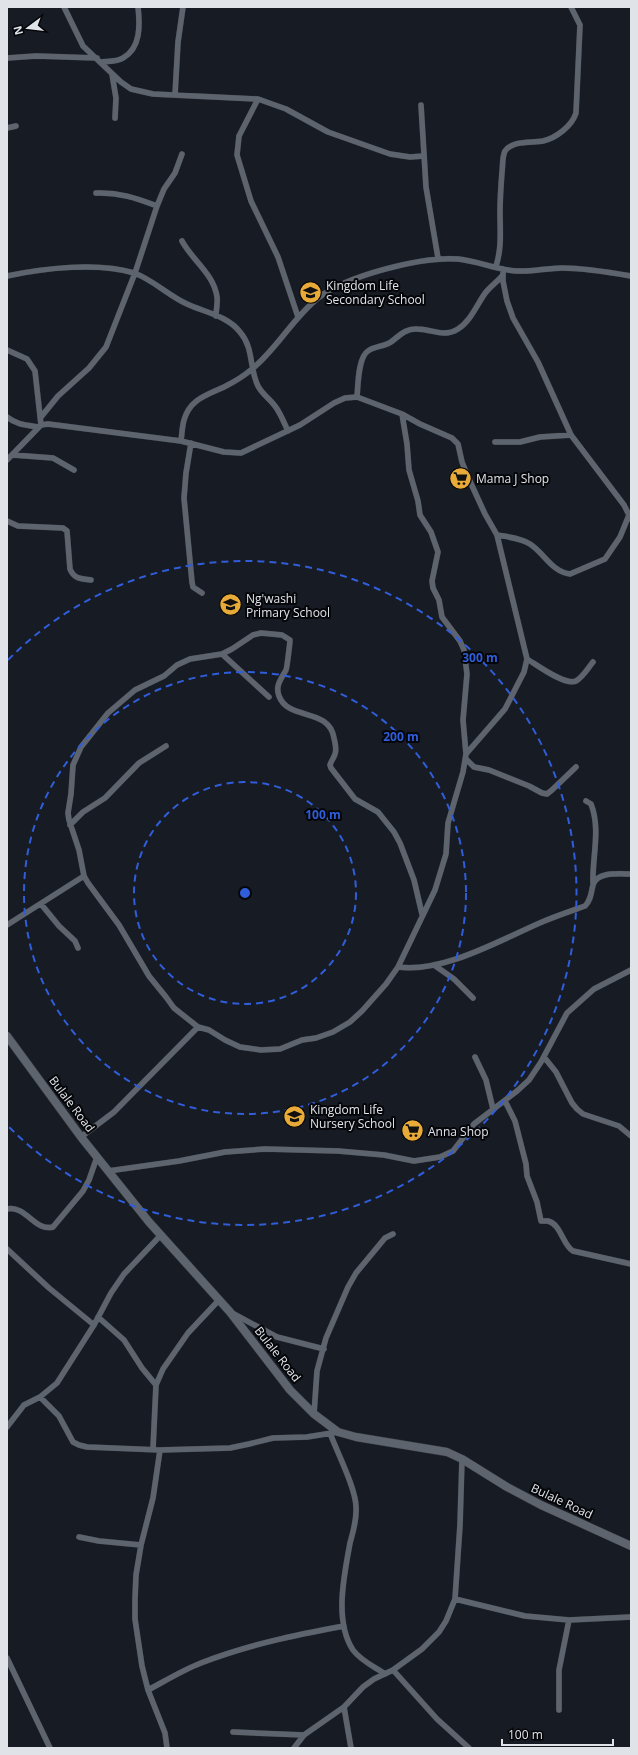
<svg xmlns="http://www.w3.org/2000/svg" width="638" height="1755" font-family="'Open Sans',sans-serif">
<rect width="100%" height="100%" fill="#171b23"/>
<g fill="none" stroke-linecap="round" stroke-linejoin="round">
<defs>
<path id="street" d="M64 7 83 46 121 82 131 89 153 94 258 99 286 109 328 132 390 154 410 157 424 156
M7 58 36 56 97 58
M101 62C108 61 117 62 123 58 141 48 140 25 138 7
M112 74 116 98 115 118
M175 95 178 42 183 7
M258 99 239 136 237 155 251 201 278 257 298 317
M421 105 426 187 438 258
M7 128 16 126
M96 193C118 192 136 198 157 206
M182 241C192 260 214 274 217 297 218 303 216 309 216 316
M496 266C502 248 500 230 500 212 500 198 501 185 502 172 503 165 502 157 505 151 513 140 531 143 543 141 556 138 572 126 576 113L580 25 571 7
M503 269V281L507 301 513 318 538 362 571 435 624 505 631 519
M7 276C44 268 98 262 134 273 152 279 169 296 187 304 204 312 228 316 240 332 254 348 249 368 258 386 262 394 270 399 275 406 281 414 284 423 288 431
M7 350 27 359 35 371 41 425
M357 397C358 386 358 357 368 351 374 346 384 347 391 342 399 336 406 328 417 329 432 329 444 338 458 329 471 321 477 304 486 292 491 286 498 281 503 275
M402 414 407 444 409 470 418 501 420 515 431 532 438 552 432 581 433 588 439 600 442 617 460 641 464 650 467 674 463 720 466 754
M7 417C17 425 26 425 39 427
M41 417 58 396 89 368 106 347 135 273 157 206 164 189 175 173 182 154
M181 441C182 434 182 427 184 420 190 399 207 395 224 387 234 382 244 376 252 369 277 349 292 319 318 298 346 276 422 256 458 259 478 261 497 270 517 271 532 272 547 268 562 268 585 268 608 272 631 276
M495 442H520L540 437 571 435
M191 443 186 473 184 498 192 582 193 587 202 593
M13 455 53 458 74 470
M7 460 41 425 48 424 181 441 224 452 241 453 300 425 334 403 345 398 357 397 402 414 420 424 452 438 458 444 462 462 468 477 485 514 497 535 527 659 524 672 505 709 466 754 463 772 448 823 446 854 435 890 398 967 386 984 362 1011 350 1022 333 1032 316 1038 302 1040 280 1049 261 1050 240 1047 225 1040 209 1030 198 1027 114 1112 81 1137
M7 521 18 526 63 528 67 531 70 569C74 579 81 579 91 580
M497 535C508 537 521 538 530 544 544 553 552 572 570 574L605 559 620 537 629 515
M222 654 269 697
M527 659C537 665 565 686 576 681 583 677 588 668 593 662
M466 759 474 767 489 770 529 786 542 793 547 794 552 790 576 767
M586 801 591 804C601 829 592 858 593 883
M70 825 83 812 105 798 139 763 166 746
M41 904 59 926 75 941 78 948
M7 925 84 876
M434 965 454 979 473 998
M398 967C444 973 500 940 542 922 556 916 571 911 585 906 591 900 591 893 593 885 597 871 620 874 631 874
M198 1027 174 1008 166 997 149 976 119 925 88 883 84 876 79 850 69 820 68 813 71 794 73 765 81 747 108 713 135 690 164 676 177 665 190 659 222 654 232 649 253 635 261 633 282 635 290 640C290 642 287 668 286 670 281 679 275 686 279 696 288 721 329 707 334 738 335 743 337 749 335 754 334 758 331 761 330 765L331 768 355 799 378 812 394 832 400 843 414 880 422 914
M475 1057 486 1080 493 1109
M544 1057 556 1072 572 1103 577 1109 583 1114 619 1126 631 1136
M505 1101 515 1121 526 1164 527 1176 537 1202 541 1221C543 1221 546 1221 548 1221 561 1224 563 1246 573 1251L631 1264
M108 1171 179 1161 225 1152 265 1149 338 1151 384 1155 414 1161 440 1157 453 1151 474 1124 517 1091 529 1080 541 1062 567 1013 594 989 631 970
M7 1209C26 1205 35 1232 53 1227L83 1191 89 1180 97 1157
M7 1249 49 1288 94 1325
M232 1313 277 1337 324 1349
M98 1317 124 1340 142 1368 156 1385
M40 1397 59 1416 73 1442 79 1445 87 1447 160 1450 230 1448 249 1444 273 1438 307 1437 338 1432
M314 1414 317 1371 326 1338 348 1287 356 1273 385 1238 393 1234
M7 1427 24 1405 40 1397 57 1383 94 1325 111 1293 124 1274 160 1236
M330 1433C337 1452 356 1489 356 1507 357 1520 353 1532 350 1543 344 1576 334 1621 353 1650 361 1661 375 1667 385 1674
M153 1449 156 1385 163 1369 188 1333 219 1300
M160 1450 153 1498 141 1545 136 1575 135 1599V1619L142 1666 148 1690 165 1733 167 1748
M79 1537 99 1541 141 1545
M455 1599 525 1616 569 1620 631 1617
M7 1658 50 1748
M393 1670 437 1719 469 1748
M148 1690C165 1681 183 1670 201 1663 247 1645 295 1635 344 1626
M344 1707 351 1748
M559 1710V1670L569 1620
M233 1732 304 1735
M294 1748 304 1735 344 1707 363 1687 374 1679 393 1670 422 1649 439 1632 446 1621 455 1599 460 1525 462 1459"/>
<path id="secondary" d="M7 1036 81 1137 149 1222 230 1312 290 1390 314 1414 338 1432 356 1437 447 1452 462 1459 507 1487 541 1505 631 1546"/>
</defs>
<use href="#street" stroke="#34373d" stroke-width="6"/>
<use href="#secondary" stroke="#34373d" stroke-width="9"/>
<use href="#street" stroke="#5e646d" stroke-width="5.5"/>
<use href="#secondary" stroke="#5e646d" stroke-width="8"/>
</g>
<g fill="none" stroke="#305dda" stroke-width="2" stroke-dasharray="7 5">
<circle cx="245" cy="893" r="111"/>
<circle cx="245" cy="893" r="221"/>
<path d="M8 660A332 332 0 1 1 8 1126"/>
</g>
<defs>
<symbol id="school-disc" viewBox="-11 -11 22 22"><circle r="9.5" fill="#e9ab38" stroke="#050609"/><path d="M0-5L7-2L0 1L-7-2ZM-4 1L0 2.5L4 1V4Q0 6-4 4Z" fill="#111"/></symbol>
<symbol id="supermarket-disc" viewBox="-11 -11 22 22"><circle r="9.5" fill="#e9ab38" stroke="#050609"/><path d="M-6-5.5h2.5l.6 2H6L4.5 2H-2.5L-4.4-4H-6ZM-1.5 3.2a1.3 1.3 0 1 0 .1 0ZM3 3.2a1.3 1.3 0 1 0 .1 0Z" fill="#111"/></symbol>
</defs>
<g fill-rule="evenodd">
<use href="#school-disc" x="298" y="280" width="25" height="25"/>
<use href="#supermarket-disc" x="448" y="466" width="25" height="25"/>
<use href="#school-disc" x="218" y="592" width="25" height="25"/>
<use href="#school-disc" x="282" y="1104" width="25" height="25"/>
<use href="#supermarket-disc" x="400" y="1118" width="25" height="25"/>
</g>
<g text-anchor="middle" dominant-baseline="central" stroke-width="4" stroke-linejoin="round" paint-order="stroke">
<g font-size="12" fill="#e0e4e9" stroke="#050609" text-anchor="start">
<text x="326" y="285">Kingdom Life<tspan x="326" dy="14">Secondary School</tspan></text>
<text x="476" y="478">Mama J Shop</text>
<text x="246" y="598">Ng'washi<tspan x="246" dy="14">Primary School</tspan></text>
<text x="310" y="1109">Kingdom Life<tspan x="310" dy="14">Nursery School</tspan></text>
<text x="428" y="1131">Anna Shop</text>
</g>
<g font-size="12" fill="#e0e4e9" stroke="#050609">
<text transform="translate(72 1104) rotate(53)">Bulale Road</text>
<text transform="translate(278 1354) rotate(52)">Bulale Road</text>
<text transform="translate(562 1501) rotate(25)">Bulale Road</text>
</g>
</g>
<circle cx="245" cy="893" r="6" fill="#305dda" stroke="#050609" stroke-width="2"/>
<g font-size="12" text-anchor="middle" font-weight="bold" fill="#305dda" stroke="#050609" stroke-width="4" stroke-linejoin="round" paint-order="stroke">
<text x="480" y="662">300 m</text>
<text x="401" y="741">200 m</text>
<text x="323" y="819">100 m</text>
</g>
<rect width="638" height="1755" fill="none" stroke="#e0e4e9" stroke-width="16"/>
<g transform="translate(28 28) rotate(255)" stroke="#050609" stroke-width="3" paint-order="stroke">
<path d="M0-3L7 15L0 10L-7 15Z" fill="#e0e4e9"/>
<text y="-6" font-size="11" font-weight="bold" text-anchor="middle" fill="#e0e4e9">N</text>
</g>
<path d="M502 1739v6h111v-6" fill="none" stroke="#e0e4e9" stroke-width="2"/>
<text x="508" y="1739" font-size="12" fill="#e0e4e9" stroke="#050609" stroke-width="3" paint-order="stroke">100 m</text>
</svg>
